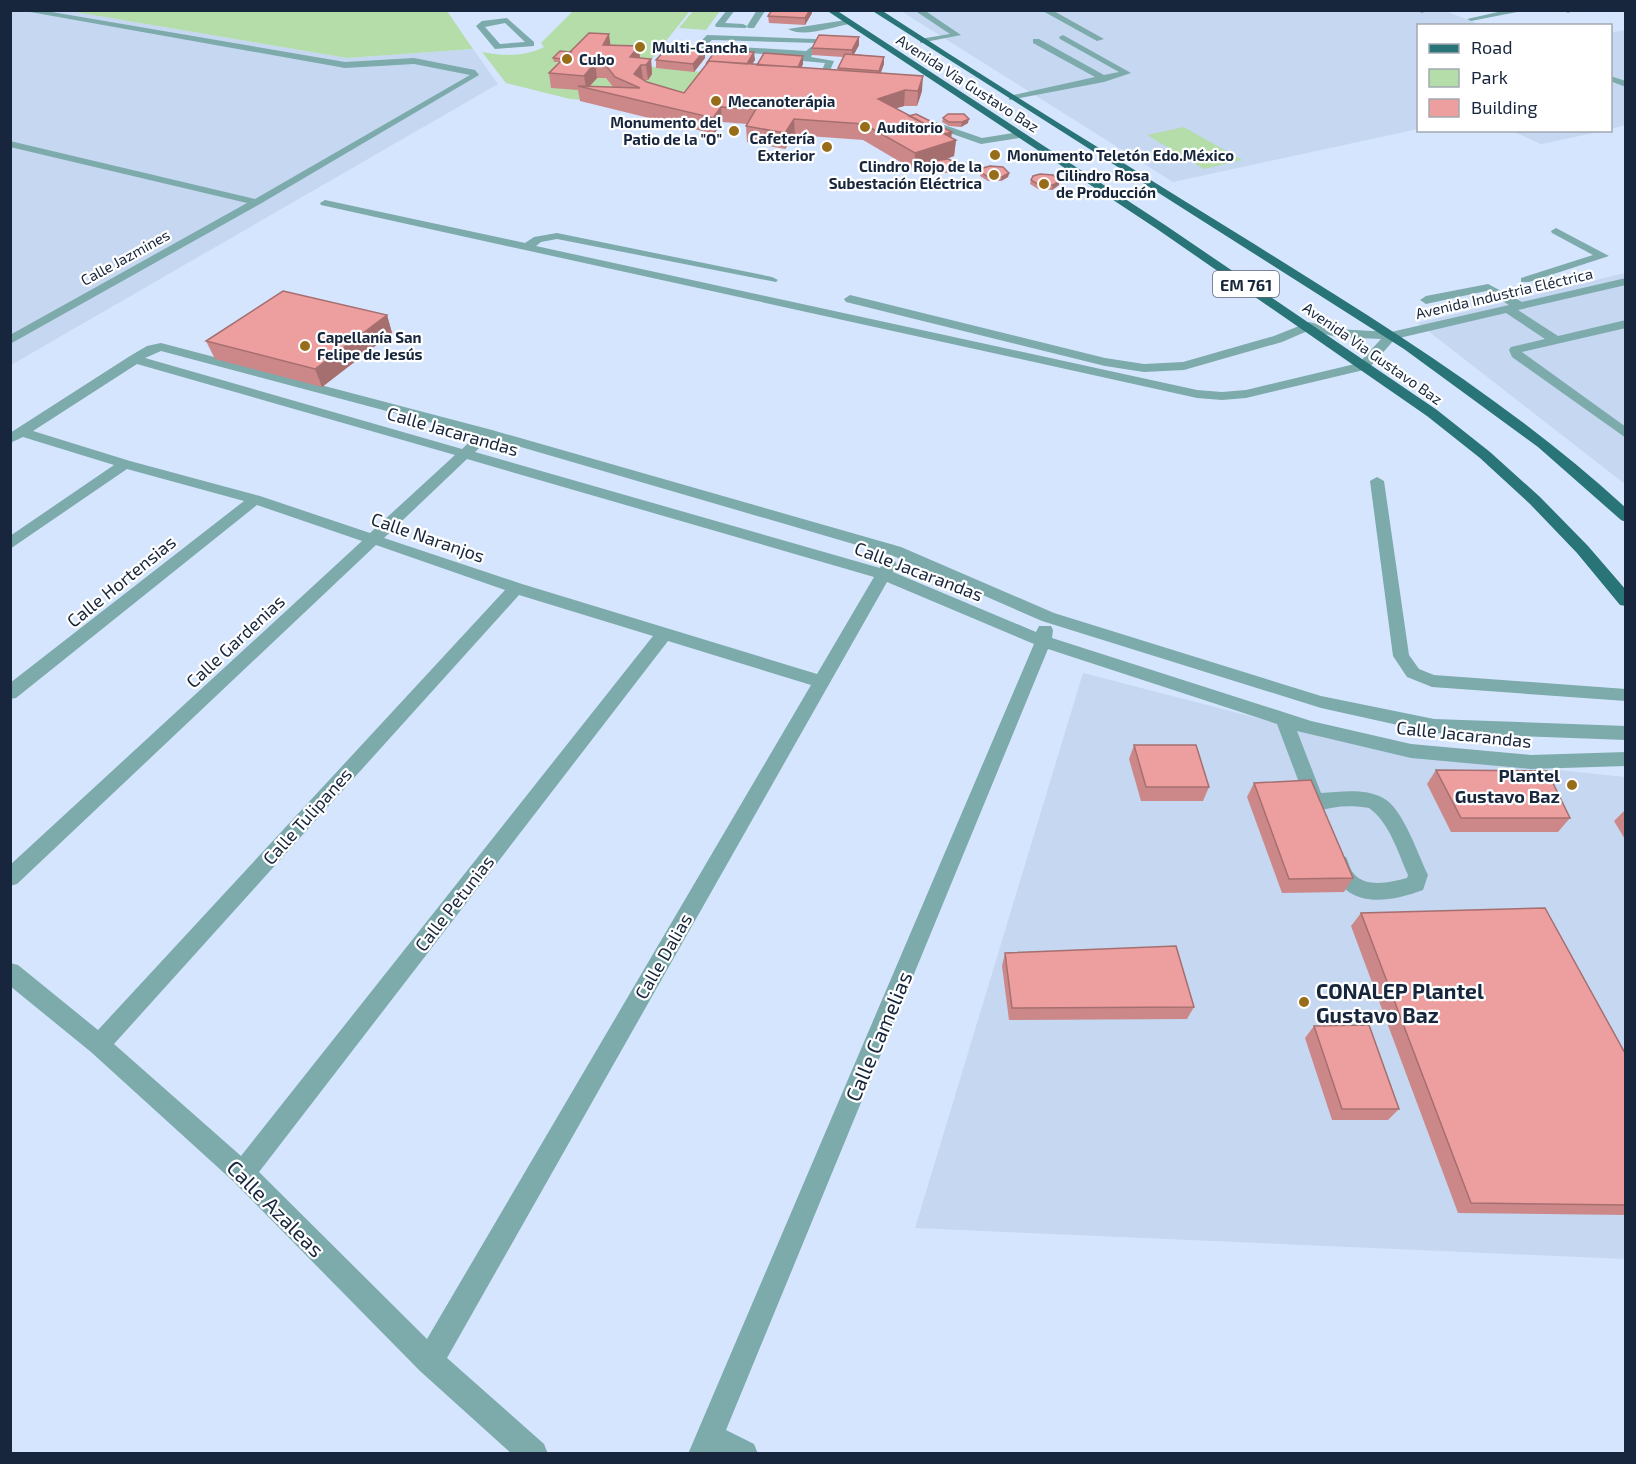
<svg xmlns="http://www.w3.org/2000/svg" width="1636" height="1464" font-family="'Exo 2',sans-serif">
<rect width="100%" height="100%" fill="#d5e5fe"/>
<path fill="#c5d7f1" d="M1443 10 1481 25 1418 26V129L1173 182 901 11Z
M11 11H69L347 58 473 49 498 84 11 365Z
M1625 30V125L1611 129V33Z
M1512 131H1603L1541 144Z
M1625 273V484L1418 323Z
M1083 673 1292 727 1411 755 1625 777V1259L915 1228Z"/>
<path fill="#b5ddaa" d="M69 11H447L473 49 347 58Z
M573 11H690L646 66 712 73 685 109 635 89 643 80H647L597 78H606L617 92 644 104 570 99 506 83 482 52C503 56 524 57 544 47L541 43Z
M693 11V10L720 11 706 30 679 28Z
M1184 127 1242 160 1204 169 1147 135Z"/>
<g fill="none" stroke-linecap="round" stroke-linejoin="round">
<path fill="#7daaab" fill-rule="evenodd" d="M19 10H40L345 62 414 58 475 70 479 75 260 204 10 344V335L247 203 10 147V141L255 199 470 75 414 64 345 68Z
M727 10H735L725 23 743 24 747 26 746 28 716 27 715 25Z
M757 10 765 11 754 28H748L747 26Z
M914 10H924L961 35 920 43V39L950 34Z
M1041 10H1052L1104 39 1097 41Z
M1415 10H1426V11L1422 13Z
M1507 10H1527L1471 21 1467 19Z
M1563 10H1572V11L1568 13Z
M507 18 534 42V46L495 49 476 26 482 21ZM505 23 525 42 500 44 485 27Z
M846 20H849V24C832 27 803 38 788 29Z
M707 35 815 39 819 41 818 43 712 40 706 45 806 51 811 47 815 49 811 57 834 61 826 80 822 83 818 80 825 63 803 61V56L707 51 697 45Z
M1063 35 1131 73 1104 82 1009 100V96L1095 77 1033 43V39H1039L1104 75 1119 72 1060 39 1059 37Z
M1610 76 1626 81V87L1610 81Z
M927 119 982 138 1020 132 1025 135 1020 138 981 144 924 124 922 122Z
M325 200 525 243 534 237 557 233 772 277 778 280 776 282 557 239 541 242 536 246 1197 390 1222 392 1246 390 1359 363 1381 339 1336 337 1310 330 1282 342 1184 370 1144 372 1105 366 846 302 844 299 850 295 1105 358 1144 364 1183 362 1274 336 1309 322 1336 329 1391 332 1509 305 1486 291 1426 304 1420 300 1426 296 1488 284 1522 302 1626 278V285L1518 310 1558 336 1626 320V328L1522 352 1626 427V438L1512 357 1509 350 1511 347 1545 339 1506 313 1395 339 1368 369 1246 398 1222 400 1197 398 321 205 320 203Z
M1556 228 1609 256 1529 282H1521V278L1593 255 1552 233 1551 231Z
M161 343 492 430 901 547 1054 613 1321 696 1434 719 1626 726V740L1434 733 1321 708 1042 621 891 555 490 438 475 452 880 568 883 561H895L897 565 893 572 1036 632 1039 626H1051L1053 630 1052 638 1311 721 1411 744 1531 755 1626 752V766L1531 769 1411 758 1297 731 1321 793C1341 792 1364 788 1383 798 1403 808 1418 855 1428 875L1423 890C1385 904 1344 909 1329 863L1332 857 1339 855 1346 857C1349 863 1350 870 1355 875 1367 888 1392 882 1407 878L1408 875C1398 853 1390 823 1369 808 1351 805 1332 806 1316 812L1309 809 1277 724 1048 649 726 1430 754 1444 758 1454H688L1034 644 887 582 447 1358 544 1444 548 1454H512L420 1371 234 1182 91 1052 10 986V963L18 965 98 1030 505 590 376 545 17 884 10 886V865L362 541 257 505 16 698 10 699V683L244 501 127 469 10 549V536L114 465 23 437 10 443V433L130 356 147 346ZM161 351 477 435 462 449 145 358ZM137 364 455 455 370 533 260 496 130 461 33 431ZM467 459 874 577 817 674 522 584 384 538ZM519 595 653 636 241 1156 114 1044ZM668 641 811 685 427 1339 259 1172Z
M1377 477 1384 481 1409 655 1419 669 1434 675 1626 689V701L1432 687 1407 677 1393 656 1370 481Z"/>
<path fill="#297477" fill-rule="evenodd" d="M826 10H836L1165 225 1437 410 1490 452 1540 497 1588 546 1626 590V606L1620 605 1577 553 1530 504 1480 458 1427 416 1157 229Z
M871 10H881C999 87 1119 160 1238 234 1373 318 1508 400 1626 508V522L1621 520 1538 447 1404 349Z"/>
</g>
<path fill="#cc8889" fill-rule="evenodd" d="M812 13 805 25 769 23 768 16Z
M610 45 639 46 640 58 651 59 652 74 648 80H643L647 82 684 93 755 60 752 64 757 65 803 56V64L801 68 838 70V68L843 57 812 55V48L859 45 854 54 884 57V64L881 73 922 91 917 106H904L896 108 956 140 954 156 947 159 957 167 954 173H937L931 170V164L914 170 863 140 795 135 785 149 747 142 746 126 747 124 722 122 714 134 580 101 578 90 551 88 549 73 560 62H554L553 58 571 52ZM597 78H606L613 87 590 86Z
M705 50V58L694 72 656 68V60Z
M943 118 968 123 961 127 949 126 942 122Z
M981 172 1009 173 1008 177 1001 181H988L980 176Z
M1031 180 1059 185 1052 190 1038 189 1030 184Z
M387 315 392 333 322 387 215 359 206 341Z
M1134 745 1209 787 1203 801H1141L1129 759Z
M1436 770 1570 818 1558 832H1451L1427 784Z
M1254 783 1353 878 1344 892 1282 893 1247 797Z
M1626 809V841L1614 821Z
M1361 913 1626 1055V1215L1458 1213 1351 926Z
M1005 953 1194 1007 1187 1019 1009 1020 1002 966Z
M1314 1026 1399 1109 1388 1120H1332L1305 1038Z"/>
<path fill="#a66f6f" d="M810 10H812V13L805 25V18Z
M609 34 611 49 603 45Z
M859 37V45L852 58V50Z
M639 46 640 61 630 57Z
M705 50V58L694 72 693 64Z
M754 52 755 60 746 74 745 67Z
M803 56V64L797 77V69Z
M884 57V64L878 79 879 71Z
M651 59 652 74 648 80 646 65Z
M595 63 597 78 588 88H586L584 76Z
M641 65 643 80 634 74Z
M923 76 922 91 917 106 918 91Z
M905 90 904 106 877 114 878 99Z
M721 107 722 122 714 134 713 118Z
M794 119 795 135 785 149V133Z
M969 119 968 123 961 127 962 122Z
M952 132 951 140 935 137Z
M956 140 954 156 914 170 915 153Z
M1009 173 1008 177 1001 181 1002 177Z
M1059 181V185L1052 190 1053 185Z
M387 315 392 333 322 387 315 369Z"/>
<path fill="#ed9e9f" stroke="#a66f6f" stroke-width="1.5" d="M772 10H810L805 18 768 16Z
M589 33 609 34 603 45 639 46 630 57 651 59 646 65H641L634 74 647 82 684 93 709 61 923 76 918 91 905 90 878 99 956 140 915 153 864 124 794 119 785 133 746 126 756 109 721 107 713 118 578 86 640 88 615 77 604 63H595L584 76 549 73Z
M819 35 859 37 852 50 812 48Z
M668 47 705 50 693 64 656 60Z
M716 50 754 52 747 64 709 61 706 64Z
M560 51 571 52 563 59 553 58Z
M764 53 803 56 798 67 757 65Z
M845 54 884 57 879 71 838 68Z
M916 114 952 132 944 134 909 116Z
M948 114H964L969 119 962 122H949L943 118Z
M948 159 957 163 954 168 937 169 931 166 932 161Z
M990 166 1003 167 1009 173 1002 177H988L981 172 983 168Z
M1040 174 1053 175 1059 181 1053 185H1039L1031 180 1033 176Z
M283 291 387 315 315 369 206 341Z
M1134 745H1196L1209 787H1146Z
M1436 770 1547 771 1570 818H1461Z
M1311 780 1353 878 1289 879 1254 783Z
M1545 908 1626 1055V1205L1471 1203 1361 913Z
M1176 946 1194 1007 1012 1008 1005 953Z
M1369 1025 1399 1109H1342L1314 1026Z"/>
<g fill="#976d1a" stroke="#fff" stroke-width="2">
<circle cx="640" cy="47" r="6"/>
<circle cx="567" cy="59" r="6"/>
<circle cx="716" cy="101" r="6"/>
<circle cx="865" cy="127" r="6"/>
<circle cx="734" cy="131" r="6"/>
<circle cx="827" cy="147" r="6"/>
<circle cx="995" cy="155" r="6"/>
<circle cx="994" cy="175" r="6"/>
<circle cx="1044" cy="184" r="6"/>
<circle cx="305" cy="346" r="6"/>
<circle cx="1572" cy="785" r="6"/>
<circle cx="1304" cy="1002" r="6"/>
</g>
<g text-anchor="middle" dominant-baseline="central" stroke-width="4.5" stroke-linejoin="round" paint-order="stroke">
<g font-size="15" font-weight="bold" fill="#17263c" stroke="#fff" text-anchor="start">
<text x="652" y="47">Multi-Cancha</text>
<text x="579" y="59">Cubo</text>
<text x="728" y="101">Mecanoterápia</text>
<text x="722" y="122" text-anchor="end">Monumento del<tspan x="722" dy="17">Patio de la "O"</tspan></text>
<text x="877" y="127">Auditorio</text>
<text x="815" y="138" text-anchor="end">Cafetería<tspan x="815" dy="17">Exterior</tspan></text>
<text x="1007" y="155">Monumento Teletón Edo.México</text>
<text x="982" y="166" text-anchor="end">Clindro Rojo de la<tspan x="982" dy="17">Subestación Eléctrica</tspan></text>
<text x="1056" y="175">Cilindro Rosa<tspan x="1056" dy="17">de Producción</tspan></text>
<text x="317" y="337">Capellanía San<tspan x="317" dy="17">Felipe de Jesús</tspan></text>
</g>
<g font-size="15" fill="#17263c" stroke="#fff">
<text transform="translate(968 83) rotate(33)">Avenida Via Gustavo Baz</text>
<text transform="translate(125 257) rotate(-29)">Calle Jazmines</text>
<text transform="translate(1504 293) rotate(-13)">Avenida Industria Eléctrica</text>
<text transform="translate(1373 353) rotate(35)">Avenida Via Gustavo Baz</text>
</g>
<rect fill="#fff" stroke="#5d6776" stroke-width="1.5" x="1213" y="271" width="66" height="26" rx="4.5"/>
<g font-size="16" font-weight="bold" fill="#17263c">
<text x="1246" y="284">EM 761</text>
</g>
<g font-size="18" fill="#17263c" stroke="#fff">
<text transform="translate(453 431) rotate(16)">Calle Jacarandas</text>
<text transform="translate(428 537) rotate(19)">Calle Naranjos</text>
<text transform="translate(919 571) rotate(21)">Calle Jacarandas</text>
<text transform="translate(121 581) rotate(-39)">Calle Hortensias</text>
<text transform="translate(235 641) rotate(-43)">Calle Gardenias</text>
<text transform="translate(1464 734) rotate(6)">Calle Jacarandas</text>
<text transform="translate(307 816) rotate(-48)">Calle Tulipanes</text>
<text transform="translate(454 903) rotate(-52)">Calle Petunias</text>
<text transform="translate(663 956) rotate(-60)">Calle Dalias</text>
</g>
<g font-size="18" font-weight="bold" fill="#17263c" stroke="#fff" text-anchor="end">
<text x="1560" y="775">Plantel<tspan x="1560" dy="21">Gustavo Baz</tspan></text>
</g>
<g font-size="21" font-weight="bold" fill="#17263c" stroke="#fff" text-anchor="start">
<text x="1316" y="990">CONALEP Plantel<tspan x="1316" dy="24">Gustavo Baz</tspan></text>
</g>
<g font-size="21" fill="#17263c" stroke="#fff">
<text transform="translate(878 1036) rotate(-67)">Calle Camelias</text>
<text transform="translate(276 1208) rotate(45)">Calle Azaleas</text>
</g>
</g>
<rect width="1636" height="1464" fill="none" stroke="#17263c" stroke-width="24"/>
<rect x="1417" y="24" width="195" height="108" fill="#ffffff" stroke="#a2a8b1" stroke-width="1.5"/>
<rect x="1429" y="44" width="30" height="9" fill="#297477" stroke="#a2a8b1" stroke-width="1.5"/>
<text x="1471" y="54" font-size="18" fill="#17263c">Road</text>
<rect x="1429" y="69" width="30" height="18" fill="#b5ddaa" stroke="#a2a8b1" stroke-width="1.5"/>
<text x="1471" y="84" font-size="18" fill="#17263c">Park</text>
<rect x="1429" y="99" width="30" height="18" fill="#ed9e9f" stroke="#a2a8b1" stroke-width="1.5"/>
<text x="1471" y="114" font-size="18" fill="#17263c">Building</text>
</svg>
